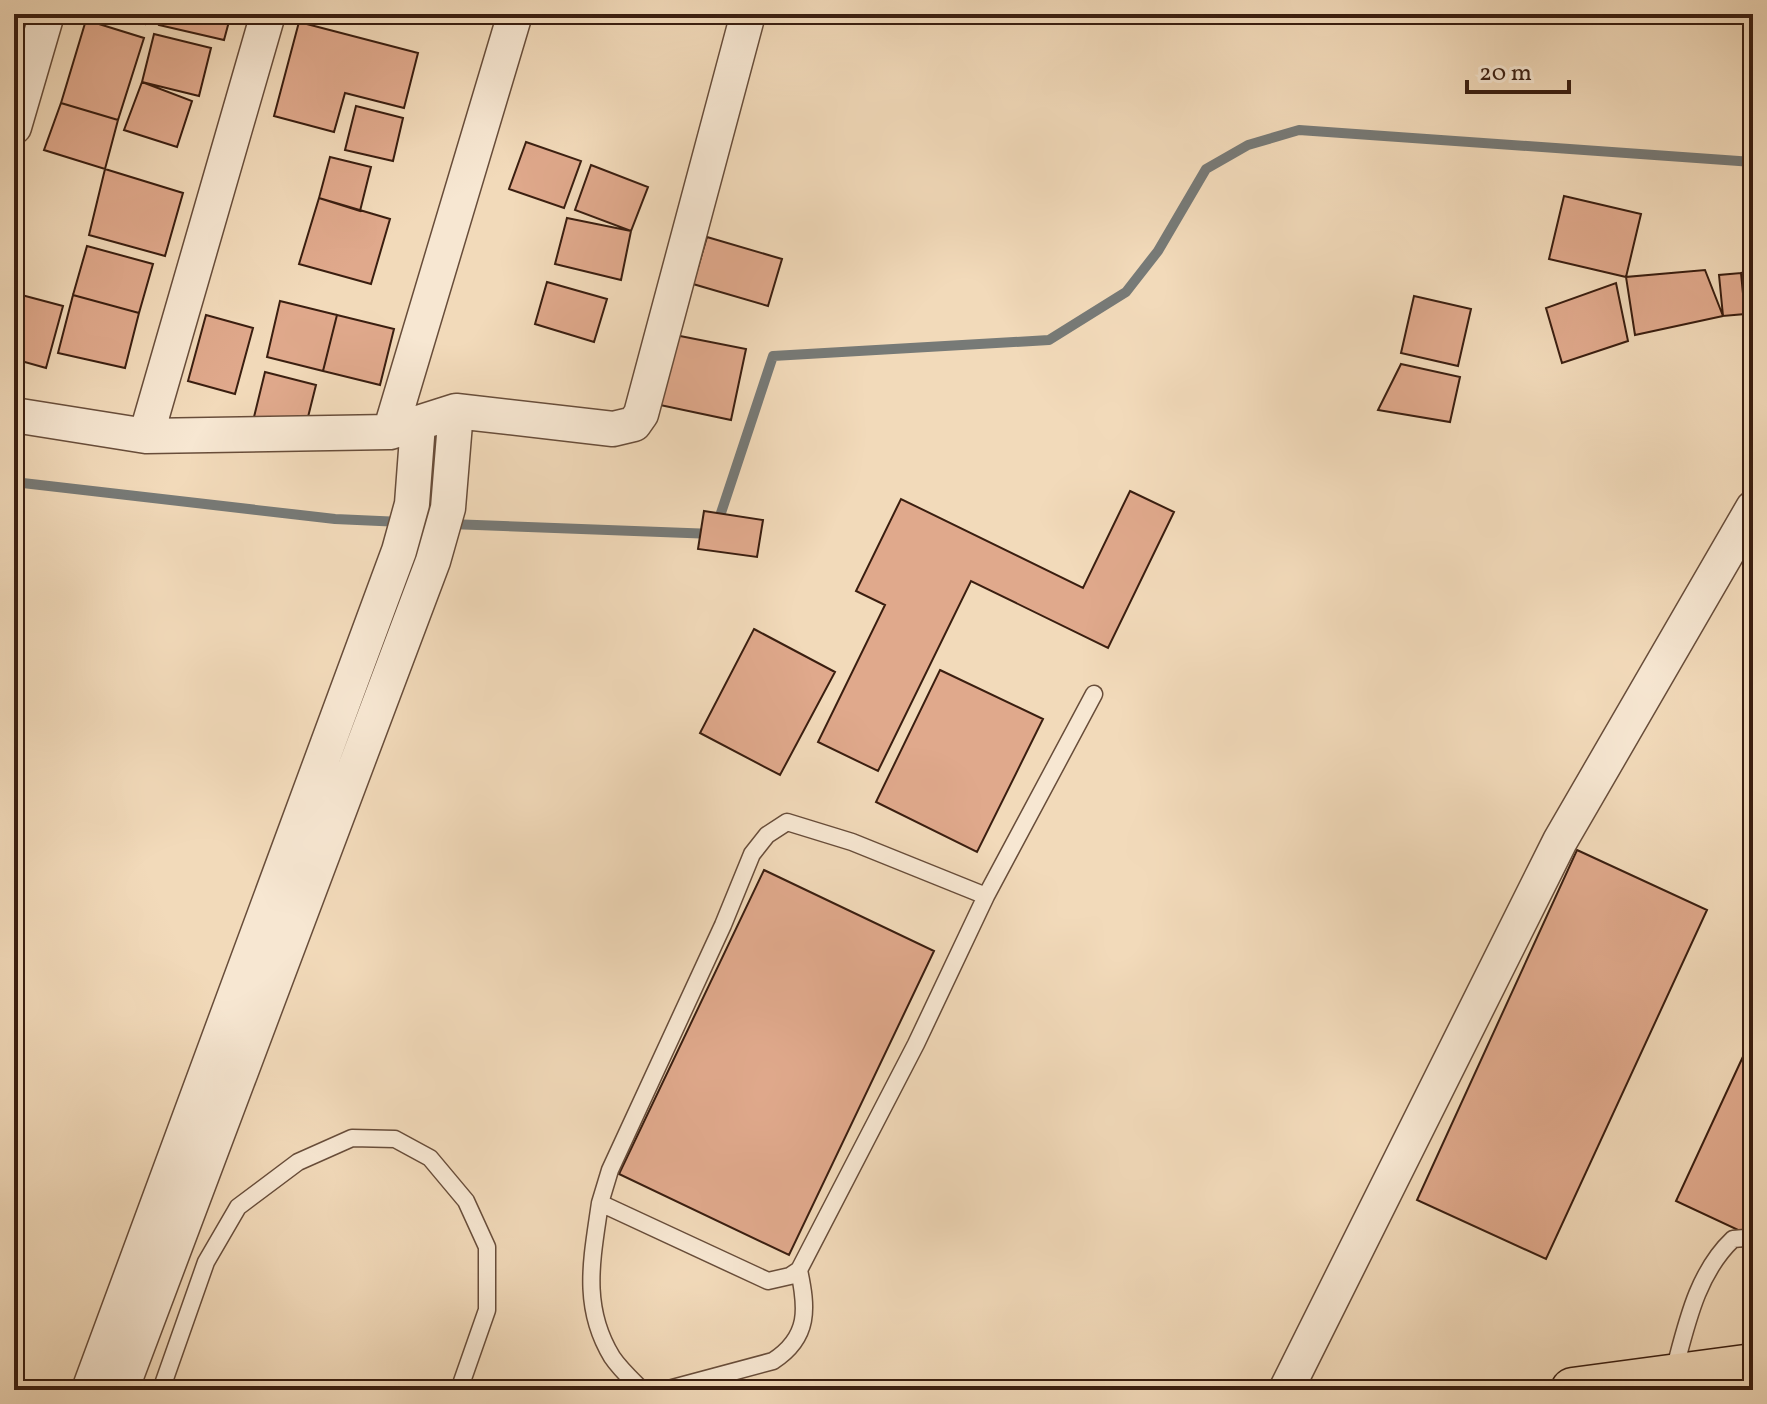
<svg xmlns="http://www.w3.org/2000/svg" width="1767" height="1404" font-family="Vollkorn,serif">
<rect width="100%" height="100%" fill="#f2daba"/>
<filter id="stains"><feTurbulence type="fractalNoise" baseFrequency=".0025" numOctaves="4"/><feColorMatrix values="0 0 0 0 .2 0 0 0 0 .09 0 0 0 0 .02 0 0 0 .5 -.17"/></filter>
<radialGradient id="worn" r=".72"><stop offset=".6" stop-color="#630" stop-opacity="0"/><stop offset="1" stop-color="#630" stop-opacity=".3"/></radialGradient>
<g fill="none" stroke-linecap="round" stroke-linejoin="round">
<path stroke="#777a77" stroke-width="10" d="M14 482 335 519 402 522
M450 524 714 534 773 356 1049 340 1126 292 1158 251 1206 169 1248 145 1299 130 1753 162"/>
</g>
<path fill="#e0a98c" stroke="#3a1e10" stroke-width="2" d="M108 14H148L145 24Z
M162 14H231L224 40 159 25Z
M86 20 144 38 118 120 61 103Z
M299 22 418 53 404 108 345 93 334 132 274 116Z
M154 34 211 48 199 96 142 82Z
M142 82 192 101 177 147 124 130Z
M61 103 118 120 105 169 44 150Z
M356 106 403 118 393 161 345 150Z
M526 142 581 161 564 208 509 189Z
M330 157 371 167 360 211 319 198Z
M591 165 648 187 631 231 575 210Z
M105 169 183 193 165 256 89 235Z
M1564 196 1641 214 1626 277 1549 259Z
M319 198 390 219 371 284 299 264Z
M567 218 631 231 621 280 555 264Z
M707 237 782 259 768 306 693 284Z
M87 246 153 264 139 313 73 295Z
M1705 270 1723 316 1635 335 1626 277Z
M1753 270V313L1745 314 1741 273Z
M1741 273 1745 314 1723 316 1719 275Z
M547 282 607 299 594 342 535 324Z
M1616 283 1628 341 1562 363 1546 308Z
M14 293 63 306 46 368 14 359Z
M73 295 139 313 125 368 58 353Z
M1414 296 1471 309 1458 366 1401 353Z
M280 301 337 315 323 371 267 357Z
M206 315 253 328 235 394 188 381Z
M337 315 394 329 380 385 323 371Z
M675 335 746 349 731 420 660 405Z
M1401 364 1460 377 1450 422 1378 410Z
M265 372 316 385 305 429 254 417Z
M1130 491 1174 512 1108 648 971 581 878 771 818 742 885 605 856 591 901 499 1083 588Z
M704 511 763 520 757 557 698 549Z
M754 629 835 672 780 775 700 733Z
M940 670 1043 719 977 852 876 802Z
M1577 850 1707 910 1546 1259 1417 1200Z
M764 870 934 951 789 1255 619 1174Z
M1753 1035V1237L1676 1201Z"/>
<g fill="none" stroke-linecap="round" stroke-linejoin="round">
<defs>
<path id="lane" d="M986 896 1094 694
M600 1203 610 1170 723 925 752 854 767 835 787 822 852 842 986 896 916 1044 799 1270 790 1276 768 1281 600 1203C592 1259 581 1306 612 1357 620 1369 632 1380 642 1390
M1673 1375C1686 1327 1696 1274 1733 1239L1745 1238 1753 1242
M161 1390 206 1262 238 1207 298 1162 352 1138 395 1139 430 1158 466 1201 487 1247V1310L459 1390
M665 1390 773 1361C810 1337 807 1308 799 1270"/>
<path id="street" d="M14 127 47 14
M14 415 146 436 390 432 456 411 613 429 634 424 641 414 748 14
M390 432 515 14
M146 436 268 14
M89 1390 399 551 412 504 418 424
M121 1390 433 561 448 508 456 411
M1286 1390 1560 841 1753 508"/>
<path id="highway" d="M1573 1390 1753 1366"/>
</defs>
<use href="#lane" stroke="#684d3a" stroke-width="19"/>
<use href="#street" stroke="#684d3a" stroke-width="37"/>
<use href="#highway" stroke="#3a1e10" stroke-width="47"/>
<use href="#lane" stroke="#f7e7d2" stroke-width="16"/>
<use href="#street" stroke="#f7e7d2" stroke-width="34"/>
<use href="#highway" stroke="#f2daba" stroke-width="44"/>
</g>
<rect width="1767" height="1404" fill="none" stroke="#f2daba" stroke-width="48"/>
<rect x="16" y="16" width="1735" height="1372" fill="none" stroke="#3a1e10" stroke-width="4"/>
<rect x="24" y="24" width="1719" height="1356" fill="none" stroke="#3a1e10" stroke-width="2"/>
<path d="M1467 80v12h102v-12" fill="none" stroke="#3a1e10" stroke-width="4"/>
<text x="1479" y="80" font-size="24" fill="#3a1e10" stroke="#f7e7d2" stroke-width="6" paint-order="stroke">20 m</text>
<rect width="100%" height="100%" filter="url(#stains)"/>
<rect width="100%" height="100%" fill="url(#worn)"/>
</svg>
